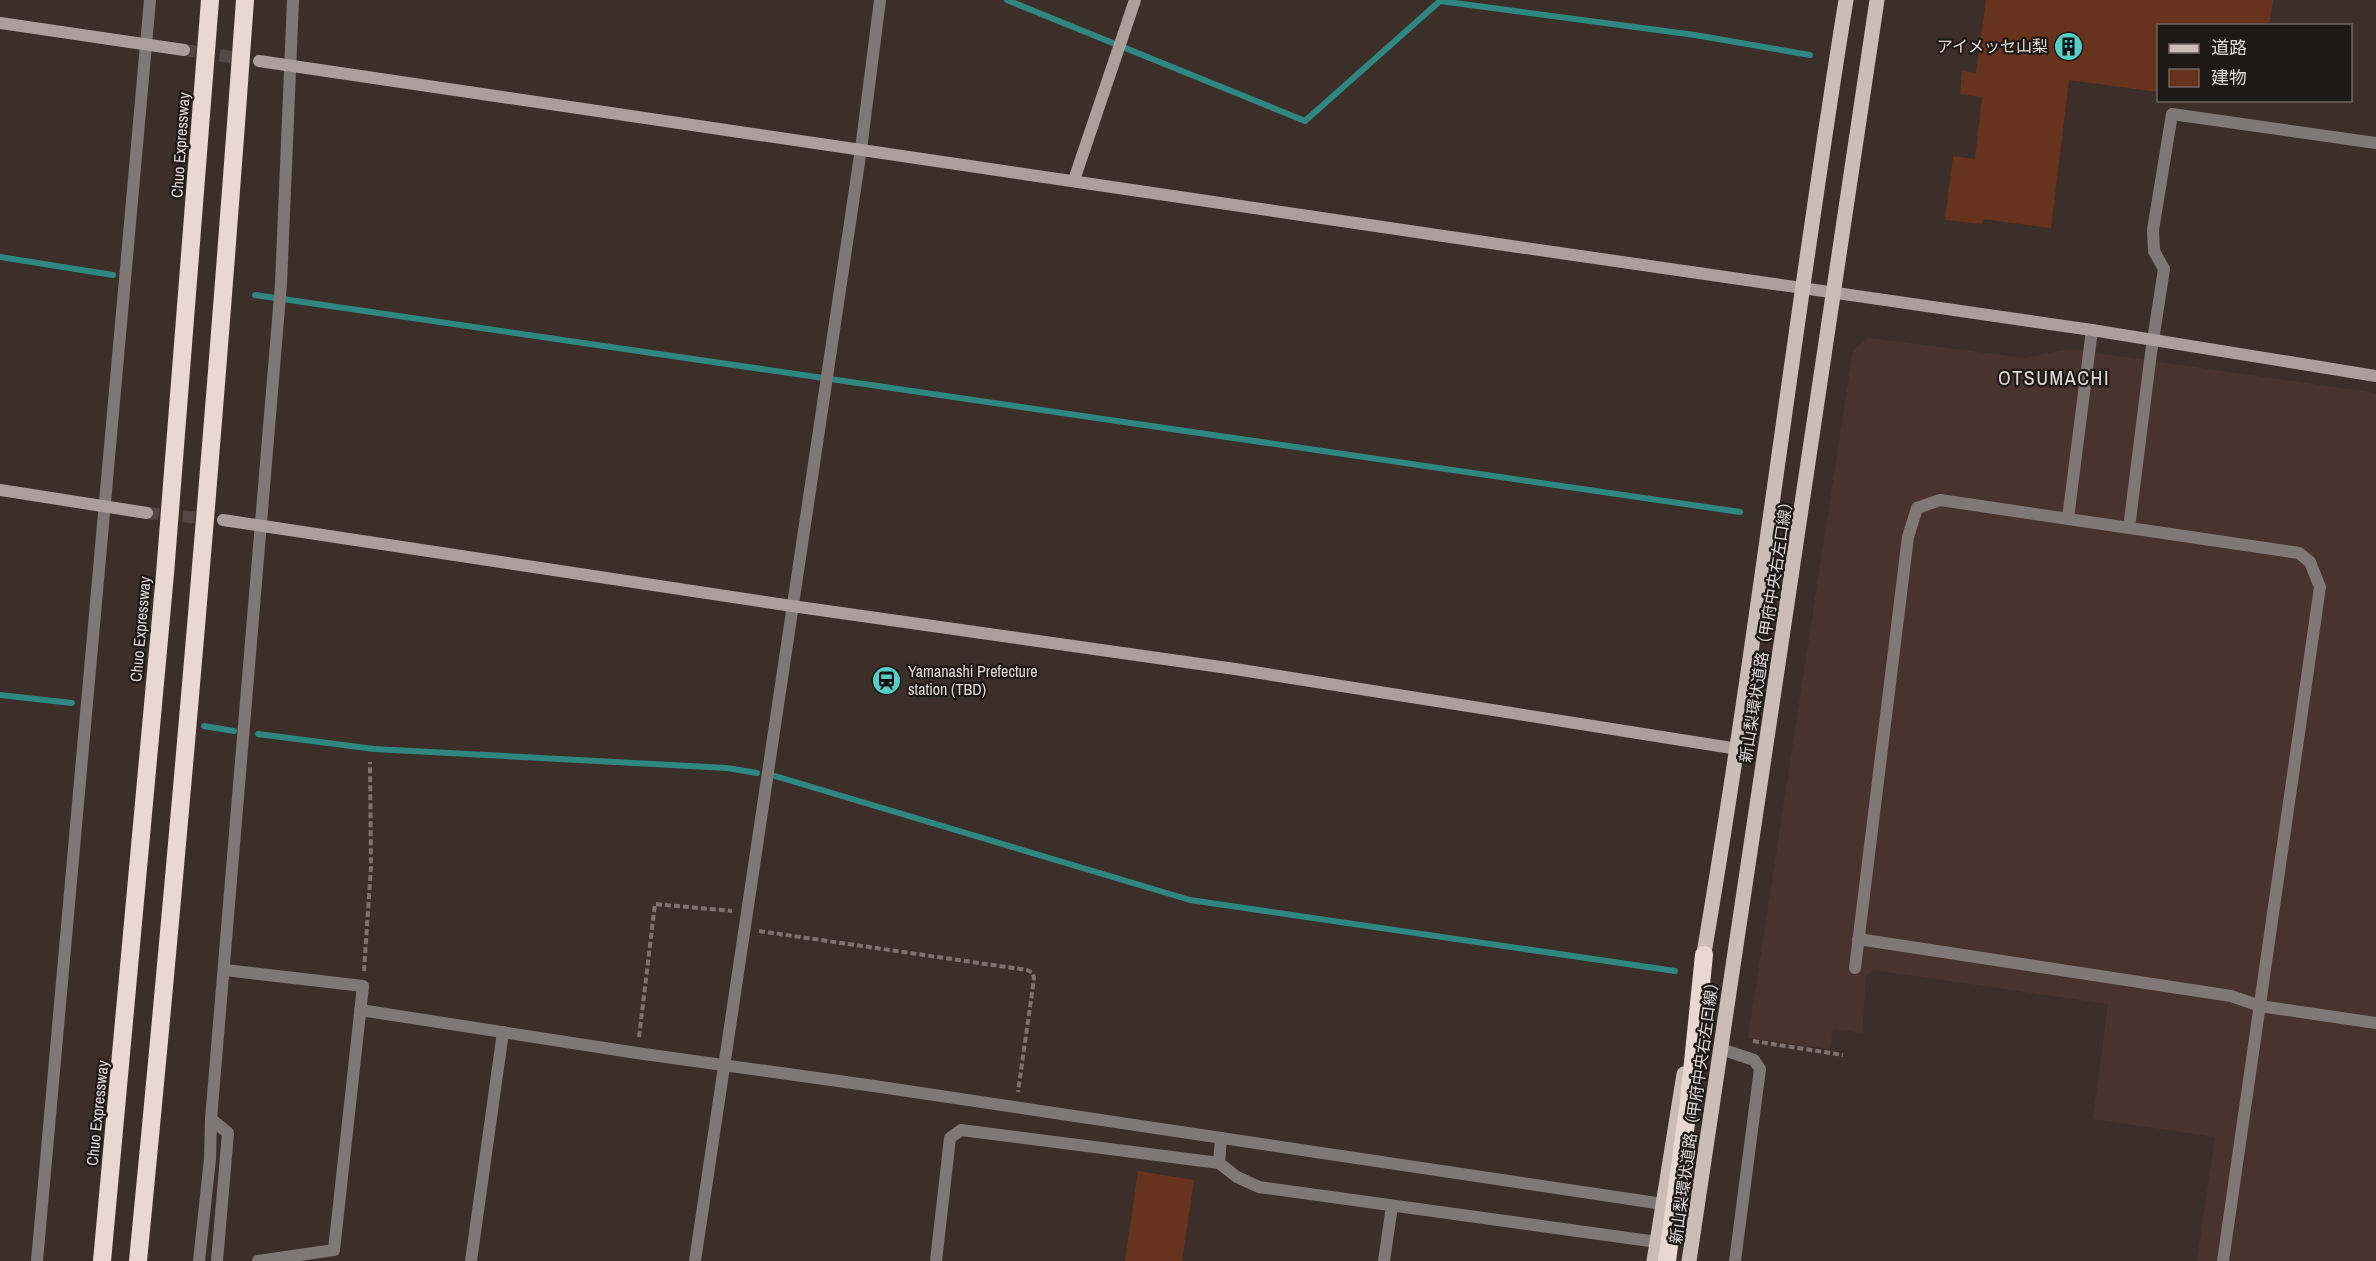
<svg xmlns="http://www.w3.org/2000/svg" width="2376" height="1261" font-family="'Archivo Narrow','Noto Sans JP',sans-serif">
<rect width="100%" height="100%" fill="#3c2f2a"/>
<path fill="#48342c" d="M1869 338 2025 358 2069 349 2376 393V1261H2197L2215 1137 2093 1119 2108 1004 1873 970 1866 976 1862 1033 1833 1029 1830 1049 1748 1038 1853 350Z"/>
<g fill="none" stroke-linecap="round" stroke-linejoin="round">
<path stroke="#2e8781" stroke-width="6" d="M1007 0 1305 121 1440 1 1695 35 1810 55
M0 257 113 275
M255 295 1740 512
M0 695 72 703
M204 726 234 731
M258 734 374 749 727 768 757 773
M775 776 1190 900 1675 971"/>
</g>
<path fill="#68331d" d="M1986 0H2273L2269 26H2158V92L2069 80 2051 228 1983 219 1982 224 1945 220 1953 156 1975 159 1982 97 1960 94 1962 71 1976 73Z
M1138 1171 1194 1180 1182 1261H1125Z"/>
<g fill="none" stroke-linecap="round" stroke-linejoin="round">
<path stroke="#554844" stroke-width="12" stroke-dasharray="12 6" stroke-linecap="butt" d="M184 50 259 61
M147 513 223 520"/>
<path stroke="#7d726d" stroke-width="4" stroke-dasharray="6 3" stroke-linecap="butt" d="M759 931 1027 970 1033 973 1034 979 1018 1092
M364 971 371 867 370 762
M639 1037 655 904 732 911
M1753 1041 1843 1055"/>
<path stroke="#7f7875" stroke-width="12" d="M2068 518 2092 330
M2129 528 2151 353 2164 269 2154 251 2153 230 2172 114 2376 143
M1858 939 2231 996 2260 1006 2376 1023
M1855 968 1908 537 1917 508 1940 500 2299 553 2310 562 2320 587 2223 1261
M225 970 363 986 334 1250 258 1261
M211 1119 228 1133 217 1261
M1219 1163 1221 1138
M471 1261 503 1032
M936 1261 950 1138 961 1130 1219 1163 1237 1177 1259 1187 1657 1242
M1384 1261 1392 1206"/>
<path stroke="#7f7875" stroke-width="12" d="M360 1010 637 1053 874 1086 1663 1204
M1721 1049 1754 1060 1760 1069 1735 1261
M37 1261 150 0
M199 1261 210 1159 211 1119 281 284 293 0
M695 1261 861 149 880 0"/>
<path stroke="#aa9f9a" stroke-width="12" d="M0 23 184 50
M259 61 1491 243 2092 330 2376 376
M1074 180 1135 0
M0 490 147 513
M223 520 792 606 1235 669 1738 749"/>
<path stroke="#cbbcb7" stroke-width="15" d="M1702 965C1757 644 1794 321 1846 0
M1654 1261 1684 1074
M1689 1261 1877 0"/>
<path stroke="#e9d8d1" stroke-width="18" d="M102 1261 165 574 210 0
M138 1261C179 841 215 421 245 0
M1667 1261 1689 1101 1704 955"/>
</g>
<defs>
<symbol id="building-disc" viewBox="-11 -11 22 22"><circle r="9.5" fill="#55cec6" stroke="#1f1916"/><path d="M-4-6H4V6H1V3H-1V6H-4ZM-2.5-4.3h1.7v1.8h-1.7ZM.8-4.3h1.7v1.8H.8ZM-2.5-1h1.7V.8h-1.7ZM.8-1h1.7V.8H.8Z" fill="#111"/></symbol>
<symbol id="station-disc" viewBox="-11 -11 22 22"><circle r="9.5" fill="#55cec6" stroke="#1f1916"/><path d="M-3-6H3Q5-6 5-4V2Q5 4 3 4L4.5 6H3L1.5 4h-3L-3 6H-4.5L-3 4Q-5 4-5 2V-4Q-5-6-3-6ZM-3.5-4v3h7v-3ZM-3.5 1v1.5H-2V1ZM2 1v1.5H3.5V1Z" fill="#111"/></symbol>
</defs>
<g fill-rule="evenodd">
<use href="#building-disc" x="2052" y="30" width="33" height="33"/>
<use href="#station-disc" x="870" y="664" width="33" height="33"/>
</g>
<g text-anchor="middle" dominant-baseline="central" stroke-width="4.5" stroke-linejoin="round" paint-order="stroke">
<g font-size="16" fill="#e2d9d5" stroke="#1f1916" text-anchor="end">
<text x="2048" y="46">アイメッセ山梨</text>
<text x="908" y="671" text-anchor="start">Yamanashi Prefecture<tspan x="908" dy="18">station (TBD)</tspan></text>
</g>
<g font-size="16" fill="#e2d9d5" stroke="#1f1916">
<text transform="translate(180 145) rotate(-86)">Chuo Expressway</text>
<text transform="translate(1766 628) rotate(-81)">新山梨環状道路（甲府中央右左口線）</text>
<text transform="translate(140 629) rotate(-85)">Chuo Expressway</text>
<text transform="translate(1694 1109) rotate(-82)">新山梨環状道路（甲府中央右左口線）</text>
<text transform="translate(97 1113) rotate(-84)">Chuo Expressway</text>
</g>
<g font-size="20" letter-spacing="1.5" fill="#e2d9d5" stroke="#1f1916">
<text x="2054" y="377">OTSUMACHI</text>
</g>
</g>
<rect x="2157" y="24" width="195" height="78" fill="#1f1916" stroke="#6d6662" stroke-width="1.5"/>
<rect x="2169" y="44" width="30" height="9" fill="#cbbcb7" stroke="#6d6662" stroke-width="1.5"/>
<text x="2211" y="54" font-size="18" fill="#e2d9d5">道路</text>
<rect x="2169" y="69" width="30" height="18" fill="#68331d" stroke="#6d6662" stroke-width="1.5"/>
<text x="2211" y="84" font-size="18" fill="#e2d9d5">建物</text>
</svg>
